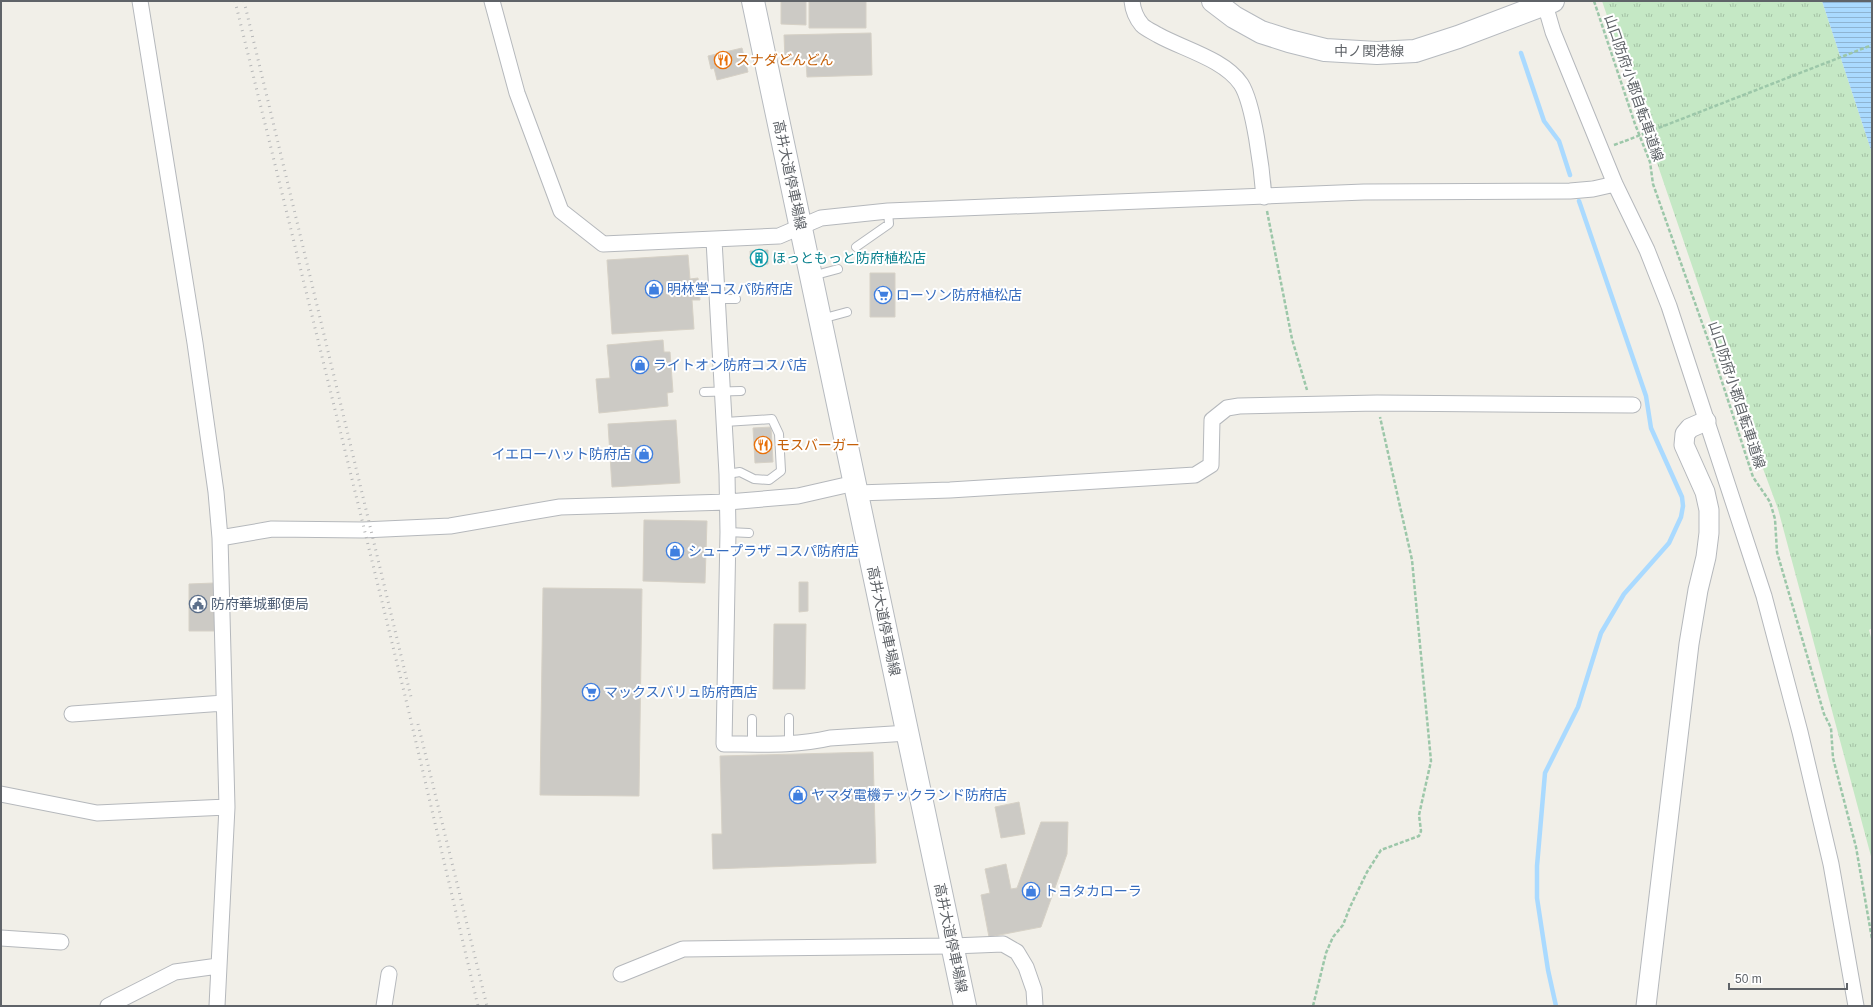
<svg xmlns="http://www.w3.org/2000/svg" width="1873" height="1007" font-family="Helvetica,'Noto Sans JP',sans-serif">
<defs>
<pattern id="grass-tufts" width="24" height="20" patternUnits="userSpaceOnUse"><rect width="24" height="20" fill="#c5e8c5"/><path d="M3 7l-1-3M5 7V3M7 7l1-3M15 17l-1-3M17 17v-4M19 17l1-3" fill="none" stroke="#a3c0a4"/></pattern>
<pattern id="water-rules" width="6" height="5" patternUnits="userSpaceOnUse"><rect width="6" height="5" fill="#aadaff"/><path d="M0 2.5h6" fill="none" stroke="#8eb4d2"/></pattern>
</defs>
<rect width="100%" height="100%" fill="#f1efe8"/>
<path fill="url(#grass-tufts)" d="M1602 1H1822L1872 153V628L1869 630 1872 641V860L1778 509 1739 404Z"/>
<path fill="url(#water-rules)" d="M1822 1H1872V153Z"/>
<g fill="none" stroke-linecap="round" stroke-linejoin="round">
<path stroke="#aadaff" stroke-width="4.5" d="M1521 53 1544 121 1559 141 1570 175
M1556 1006 1548 970 1537 898V866L1545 773 1578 707 1601 633 1624 594 1669 543 1681 517 1683 506 1682 497 1651 428 1646 396 1579 201"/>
</g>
<path fill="#cccac5" stroke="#d6d1c6" d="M781 1H806V25L781 24Z
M809 1H866V28H809Z
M871 33 872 75 807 77 806 59 785 60 784 35Z
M742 48 748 72 717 80 714 68 711 69 708 56Z
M768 250V264L751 265 750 251Z
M688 255 690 279 698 278 700 300H692L694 329 612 334 607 260Z
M870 273H895V317H870Z
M663 340 664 352H670L673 392 667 393 668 406 599 413 596 379 610 378 607 345Z
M676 420 680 483 612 487 608 424Z
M771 427 773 462 755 463 753 428Z
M644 520 707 521 705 583 643 581Z
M799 582H808V611L799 612Z
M214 583 215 631H189V584Z
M543 588 642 589 639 796 540 795Z
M774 624H806L805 689H773Z
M873 752 876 863 713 869 712 834H722L720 756Z
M1019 802 1025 834 1001 838 995 807Z
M1041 822H1068L1067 854 1041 927 989 937 981 895 990 893 985 869 1006 864 1011 889 1017 888Z"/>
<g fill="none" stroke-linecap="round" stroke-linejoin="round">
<defs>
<path id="service" d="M856 247 889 224 888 211
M812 276 838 269
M717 299H736
M821 319 847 312
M704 392 741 391
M725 422 772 419 779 434 781 471 769 480 754 479 740 472 727 474
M728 532 749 533
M789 743V718
M752 744V719"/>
<path id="minor" d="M140 1 195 343 216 492 220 538 227 807 217 1006
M492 1 517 93 561 211 603 244 779 236 821 218 888 211 1364 192 1570 191 1593 189 1615 184
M1132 1C1133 11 1136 18 1142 25 1146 29 1153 32 1158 35 1183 49 1224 59 1241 84 1254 104 1262 171 1264 197
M1544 1 1553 32 1615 184 1647 250 1669 306 1764 596 1800 732 1831 864 1856 1006
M714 240 727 474 728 532 724 744C759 744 796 746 830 738L908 733
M857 493 950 490 1195 475 1211 465 1212 420 1227 408 1239 406 1377 403 1633 405
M220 538 272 529 363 530 450 526 560 507 728 502 798 496 855 483
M72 714 224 703
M1 794 97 813 227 807
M1 938 61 942
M621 974 683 949 953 946 1003 944 1017 952 1026 967 1034 990 1035 1006
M108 1006 175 972 218 966
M384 1006 389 974"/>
<path id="tertiary" d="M1646 1006 1689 644 1698 590 1706 557 1709 533V510L1705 492 1684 445 1685 434 1690 428 1706 421"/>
<path id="secondary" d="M753 1 965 1006
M1213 1 1234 17 1261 32 1289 41 1325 50 1377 53 1415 51 1458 37 1553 1"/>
</defs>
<use href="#service" stroke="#b5b8bc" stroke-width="10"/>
<use href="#minor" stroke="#b5b8bc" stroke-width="17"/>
<use href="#tertiary" stroke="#b5b8bc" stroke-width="21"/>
<use href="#secondary" stroke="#b6babf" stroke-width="24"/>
<path stroke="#9cc7a9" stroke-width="2.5" stroke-dasharray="4 2" stroke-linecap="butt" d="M1594 1 1635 124 1650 162 1653 184 1712 351 1753 477 1770 502 1775 519 1777 552 1824 714 1831 728 1833 758 1856 847 1872 939
M1614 145 1625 141
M1267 211 1292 339 1307 390
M1313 1006 1326 953 1333 937 1343 925 1350 907 1367 872 1381 850 1419 836 1421 831 1419 815 1431 761 1412 560 1380 417"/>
<use href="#service" stroke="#fff" stroke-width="8"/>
<use href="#minor" stroke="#fff" stroke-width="15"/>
<use href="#tertiary" stroke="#fff" stroke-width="19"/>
<use href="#secondary" stroke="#fff" stroke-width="22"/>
<path stroke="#b6b7b8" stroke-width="3" stroke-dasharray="1 5" stroke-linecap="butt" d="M235 1 407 704 478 1006
M244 1 411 697
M418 724 487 1006"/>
<path stroke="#9cc7a9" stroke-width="2.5" stroke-dasharray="4 2" stroke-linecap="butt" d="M1625 141 1872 45"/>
</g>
<defs>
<symbol id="restaurant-ring" viewBox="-11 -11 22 22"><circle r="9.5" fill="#fff" stroke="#e8710a" stroke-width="1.5"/><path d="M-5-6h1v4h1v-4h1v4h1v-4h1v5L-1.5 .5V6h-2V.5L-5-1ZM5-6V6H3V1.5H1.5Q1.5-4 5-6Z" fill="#e8710a"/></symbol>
<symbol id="building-ring" viewBox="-11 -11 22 22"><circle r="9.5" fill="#fff" stroke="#0f9aa8" stroke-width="1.5"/><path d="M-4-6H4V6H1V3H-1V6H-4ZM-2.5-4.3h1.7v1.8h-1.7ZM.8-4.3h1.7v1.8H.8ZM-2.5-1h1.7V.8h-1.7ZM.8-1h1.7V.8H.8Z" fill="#0f9aa8"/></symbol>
<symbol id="shop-ring" viewBox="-11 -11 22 22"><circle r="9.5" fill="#fff" stroke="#3f7fe0" stroke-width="1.5"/><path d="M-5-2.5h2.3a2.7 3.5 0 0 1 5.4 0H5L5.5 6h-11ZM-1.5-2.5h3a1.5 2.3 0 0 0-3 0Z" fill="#3f7fe0"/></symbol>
<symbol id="supermarket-ring" viewBox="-11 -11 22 22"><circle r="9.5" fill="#fff" stroke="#3f7fe0" stroke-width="1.5"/><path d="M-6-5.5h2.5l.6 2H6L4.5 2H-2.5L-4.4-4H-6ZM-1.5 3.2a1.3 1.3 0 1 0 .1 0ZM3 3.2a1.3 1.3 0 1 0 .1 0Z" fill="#3f7fe0"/></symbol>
<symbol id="civic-ring" viewBox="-11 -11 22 22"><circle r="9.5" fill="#fff" stroke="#5c6f8a" stroke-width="1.5"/><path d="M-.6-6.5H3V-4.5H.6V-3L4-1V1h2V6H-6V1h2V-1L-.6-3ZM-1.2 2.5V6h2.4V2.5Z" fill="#5c6f8a"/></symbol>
</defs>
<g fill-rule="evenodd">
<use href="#restaurant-ring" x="713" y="50" width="20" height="20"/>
<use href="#building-ring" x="749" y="248" width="20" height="20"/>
<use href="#shop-ring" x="644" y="279" width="20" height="20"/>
<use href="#supermarket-ring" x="873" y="285" width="20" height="20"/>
<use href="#shop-ring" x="630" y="355" width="20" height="20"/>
<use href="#restaurant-ring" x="753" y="435" width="20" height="20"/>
<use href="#shop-ring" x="634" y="444" width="20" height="20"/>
<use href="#shop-ring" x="665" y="541" width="20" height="20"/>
<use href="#civic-ring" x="188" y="594" width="20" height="20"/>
<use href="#supermarket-ring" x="581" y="682" width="20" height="20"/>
<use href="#shop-ring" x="788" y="785" width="20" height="20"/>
<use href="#shop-ring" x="1021" y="881" width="20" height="20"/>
</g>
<g text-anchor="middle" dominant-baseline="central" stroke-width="4" stroke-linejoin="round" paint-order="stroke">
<g font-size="14" fill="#5f6368" stroke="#fff">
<text x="1369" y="51">中ノ関港線</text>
<text transform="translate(1634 88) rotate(71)">山口防府小郡自転車道線</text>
<text transform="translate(790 175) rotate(78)">高井大道停車場線</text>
<text transform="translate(1737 395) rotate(72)">山口防府小郡自転車道線</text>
<text transform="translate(884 621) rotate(78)">高井大道停車場線</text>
<text transform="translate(951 938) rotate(78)">高井大道停車場線</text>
</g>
<g font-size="14" fill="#c56008" stroke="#fff" text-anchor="start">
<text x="736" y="60">スナダどんどん</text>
<text x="776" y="445">モスバーガー</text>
</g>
<g font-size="14" fill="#0d838f" stroke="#fff" text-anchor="start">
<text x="772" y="258">ほっともっと防府植松店</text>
</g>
<g font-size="14" fill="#366cbe" stroke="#fff" text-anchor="start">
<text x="667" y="289">明林堂コスパ防府店</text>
<text x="896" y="295">ローソン防府植松店</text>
<text x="653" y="365">ライトオン防府コスパ店</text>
<text x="631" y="454" text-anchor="end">イエローハット防府店</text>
<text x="688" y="551">シュープラザ コスパ防府店</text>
<text x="604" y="692">マックスバリュ防府西店</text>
<text x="811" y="795">ヤマダ電機テックランド防府店</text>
<text x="1044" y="891">トヨタカローラ</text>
</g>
<g font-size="14" fill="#4e5e75" stroke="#fff" text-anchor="start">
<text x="211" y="604">防府華城郵便局</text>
</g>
</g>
<rect width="1873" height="1007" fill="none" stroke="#5f6368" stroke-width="4"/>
<path d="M1729 983v6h118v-6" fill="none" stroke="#5f6368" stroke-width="2"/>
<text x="1735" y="983" font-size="12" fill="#5f6368" stroke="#ffffff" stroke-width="3" paint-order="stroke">50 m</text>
</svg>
